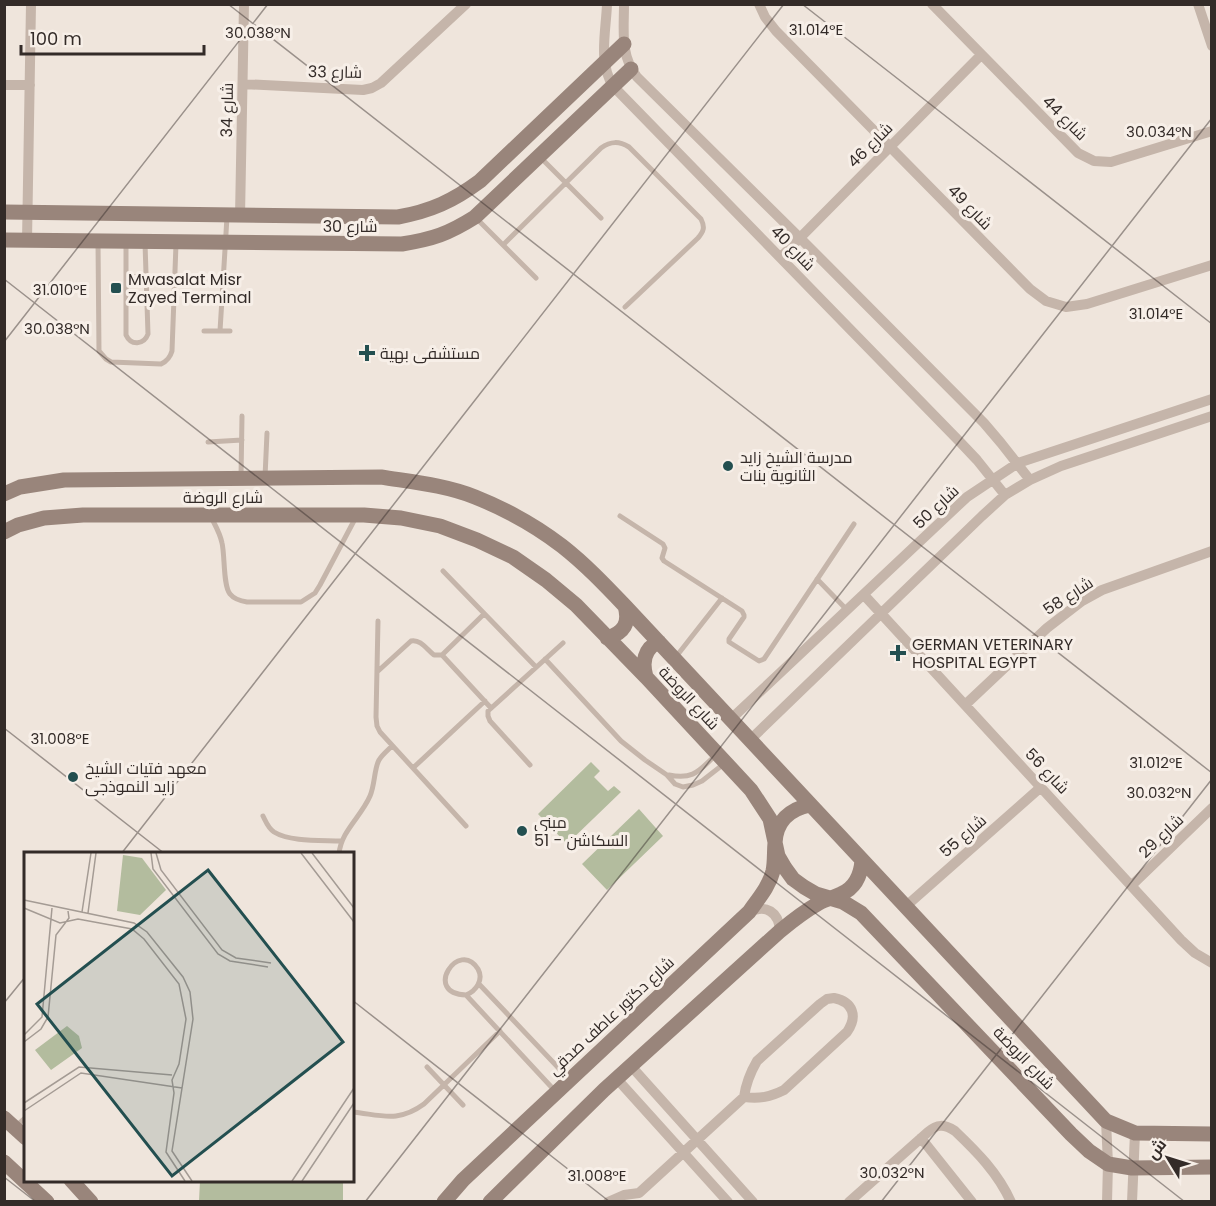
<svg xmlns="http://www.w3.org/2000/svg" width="1216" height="1206" font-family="Poppins,Cairo,sans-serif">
<rect width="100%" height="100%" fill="#efe5dc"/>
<path fill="#b3bc9e" d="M591 762 600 771 594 777 608 791 614 786 621 792 567 844 538 814Z
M639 809 663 836 607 890 582 864Z
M200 1181H343V1201H199Z"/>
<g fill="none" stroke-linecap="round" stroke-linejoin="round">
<path stroke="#c5b5aa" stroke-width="5" d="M541 158 601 218
M476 218 536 278
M98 242 99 351 106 359 111 362 161 364C167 361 170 358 172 351L176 244
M126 244V335C131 346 144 345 148 334L145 243
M503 245 601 148C611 141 619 141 629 147L701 219C705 227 704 231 698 238L625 307
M126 277 146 276
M204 331H230
M220 331 227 217
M208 442 242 440
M241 477 242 416
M265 477 267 433
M620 516 663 544 665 548 662 558 664 561 742 611 744 615V617L729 639V642L759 661 764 659 854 524
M211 517C215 525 220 533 222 543 225 555 223 586 230 594 234 599 241 601 247 602H301L315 593 320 585 356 517
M443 571 536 667
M817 579 847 610
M378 621 376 717 377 726 380 732 466 826
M442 655 491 708
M675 658 722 598
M545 659 621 741 645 760 667 775 675 784 683 787 693 785 702 781 725 763
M377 672 411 641C421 639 427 650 434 655H442L484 614
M530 765 490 721 488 716V711L563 643
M413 768 485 701
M669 775C695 780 699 770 717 754
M263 816C266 822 268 828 274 832 290 842 322 840 341 841
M339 854C341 831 361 817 370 796 375 785 374 769 379 760 382 755 388 750 392 746
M479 984 568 1078
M466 995C476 991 484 980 478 969 459 938 422 994 466 995L556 1092
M427 1067 463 1105
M352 1112C382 1115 398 1123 424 1104L500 1031
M16 1126 26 1117"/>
<path stroke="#c5b5aa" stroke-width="10" d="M607 4C606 32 598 62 613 86L960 442 977 460 1005 495
M624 4C624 32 620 55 637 77L800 238 984 423 1001 443 1030 480
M759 4 765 17 776 31 1030 289 1046 301 1066 307 1087 304 1212 265
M932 4 1078 153 1094 161 1111 162 1212 131
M1198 4 1212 46
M243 84 363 90 372 88 381 83 466 4
M4 85H30
M240 216 244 4
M27 241 31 4
M781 257 981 55
M864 595 1181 940 1195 953 1212 963
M965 705 1047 628 1082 601 1102 590 1212 551
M730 720 967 497 1018 463 1212 399
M750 740 982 516 1005 495 1030 480 1061 466 1212 416
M1132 885 1212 808
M905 907 1041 787
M749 912C766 904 779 912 780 931
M834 998C853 1002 858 1016 847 1032L784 1090C770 1097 760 1099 744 1097 746 1083 750 1073 757 1061L820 1004 827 999Z
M631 1066 753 1202
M617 1079 728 1202
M1106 1121 1108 1164 1107 1202
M921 1138 972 1202
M608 1202 624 1195 639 1193 744 1097
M849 1202 928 1132C937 1124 944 1124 955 1131 977 1152 998 1173 1011 1202
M1132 1202 1135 1133"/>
<path stroke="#99857b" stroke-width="15" d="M4 212 398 217C431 211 453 201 480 181L624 44
M4 240 402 244C433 239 448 234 475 217L631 69
M4 494 20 487 64 480 381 477C412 482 445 485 475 497 505 509 536 526 562 546 585 564 605 585 625 606L1106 1121 1135 1133 1212 1134
M4 532 18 525 44 518 83 515H364L401 518 440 526 477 540 513 557 546 580 576 605 646 677 751 790 770 819 778 856 785 868 793 879 804 887 816 894 843 902 861 913 1071 1134 1089 1151 1108 1164 1132 1168 1212 1167
M607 638C624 633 630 623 625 606
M646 677C642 663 644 648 659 642
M4 1118 26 1138
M4 1162 47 1202
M71 1180 91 1202
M444 1202 463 1180 749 912C758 899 769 887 773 871 775 862 774 853 775 843 776 821 790 809 810 805
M490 1202 604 1090 780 931C792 921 805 911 819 903 826 899 833 898 841 894 855 888 861 875 862 860"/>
</g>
<path fill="none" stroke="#332b28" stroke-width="1.5" stroke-opacity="0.45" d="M228 4 1212 773M802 4 1212 324M4 279 1185 1202M4 342 268 4M4 728 165 854M121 854 784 4M352 1000 610 1202M4 1003 26 976M4 1177 36 1202M365 1202 1212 118M881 1202 1212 779"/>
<g fill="#234f50" stroke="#f7efe8" stroke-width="2">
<rect x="110" y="282" width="12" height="12" rx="3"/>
<path d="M364 344h6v6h6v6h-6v6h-6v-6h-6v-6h6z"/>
<circle cx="728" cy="466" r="6"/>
<path d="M895 644h6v6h6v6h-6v6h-6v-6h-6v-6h6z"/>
<circle cx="73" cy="777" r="6"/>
<circle cx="522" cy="831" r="6"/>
</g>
<g text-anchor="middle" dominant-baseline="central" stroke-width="6" stroke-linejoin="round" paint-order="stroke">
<g font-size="16" fill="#332b28" stroke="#f7efe8">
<text transform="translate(335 72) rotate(1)">شارع 33</text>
<text transform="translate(227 110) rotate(-89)">شارع 34</text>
<text transform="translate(1065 118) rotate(45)">شارع 44</text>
<text transform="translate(870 145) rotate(-45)">شارع 46</text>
<text transform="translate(970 207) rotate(46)">شارع 49</text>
<text x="350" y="226">شارع 30</text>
<text transform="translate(793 248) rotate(46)">شارع 40</text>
<text x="223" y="497">شارع الروضة</text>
<text transform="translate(936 507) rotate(-43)">شارع 50</text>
<text transform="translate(1068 596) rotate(-33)">شارع 58</text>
<text transform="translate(689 698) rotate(47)">شارع الروضة</text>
<text transform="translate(1047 771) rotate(47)">شارع 56</text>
<text transform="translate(963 836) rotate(-41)">شارع 55</text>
<text transform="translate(1161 836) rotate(-44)">شارع 29</text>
<text transform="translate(611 1016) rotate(-43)">شارع دكتور عاطف صدقي</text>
<text transform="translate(1024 1058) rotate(46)">شارع الروضة</text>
</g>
<g font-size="16" fill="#332b28" stroke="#f7efe8" text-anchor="start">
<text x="128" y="279">Mwasalat Misr<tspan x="128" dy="18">Zayed Terminal</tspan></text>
<text x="380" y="353">مستشفى بهية</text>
<text x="740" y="457">مدرسة الشيخ زايد<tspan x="740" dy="18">الثانوية بنات</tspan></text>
<text x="912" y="644">GERMAN VETERINARY<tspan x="912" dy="18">HOSPITAL EGYPT</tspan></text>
<text x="85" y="768">معهد فتيات الشيخ<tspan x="85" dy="18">زايد النموذجى</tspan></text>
<text x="534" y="822">مبنى<tspan x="534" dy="18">السكاشن - 51</tspan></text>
</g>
</g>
<g transform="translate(24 852)">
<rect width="330" height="330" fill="#efe5dc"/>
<path d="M99 3 118 6 142 38 116 63 93 59ZM43 174 55 184 58 196 27 218 11 198Z" fill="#b3bc9e"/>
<path fill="none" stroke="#a49b94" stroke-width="1.5" d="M127 1 129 17 194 102 206 109 244 115M132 1 137 18 198 98 212 106 247 111M277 1 330 70M288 1 330 56M0 48 110 71 123 80 159 125 166 140 169 167 148 299 168 329M0 56 36 71 54 67 108 77 120 87 155 132 162 167 155 212 148 228 150 241 142 300 161 329M58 60 67 1M64 61 72 1M0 183 18 165 28 56M0 190 17 177 24 165 32 83 45 66 44 59M0 251 55 215 148 223M0 259 57 221 158 236M268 329 330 236M278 329 330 251"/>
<path fill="#234f50" fill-opacity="0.15" stroke="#234f50" stroke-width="3" d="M184 18 319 190 148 324 13 152Z"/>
<rect width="330" height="330" fill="none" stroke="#332b28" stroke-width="3"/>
</g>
<g font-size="15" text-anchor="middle" fill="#332b28" stroke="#f7efe8" stroke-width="6" stroke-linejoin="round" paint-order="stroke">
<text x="816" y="35">31.014°E</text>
<text x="258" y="38">30.038°N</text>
<text x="1159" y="137">30.034°N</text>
<text x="60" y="295">31.010°E</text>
<text x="1156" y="319">31.014°E</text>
<text x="57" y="334">30.038°N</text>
<text x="60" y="744">31.008°E</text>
<text x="1156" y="768">31.012°E</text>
<text x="1159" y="798">30.032°N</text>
<text x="892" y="1178">30.032°N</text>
<text x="597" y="1181">31.008°E</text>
</g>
<rect width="1216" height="1206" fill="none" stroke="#332b28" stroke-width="12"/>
<g transform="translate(1168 1158) rotate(308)" stroke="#f7efe8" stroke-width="4.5" paint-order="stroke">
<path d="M0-4.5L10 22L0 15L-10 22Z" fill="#332b28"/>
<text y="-9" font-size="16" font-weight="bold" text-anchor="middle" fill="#332b28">ش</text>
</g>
<path d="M21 45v9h183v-9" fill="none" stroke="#332b28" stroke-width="3"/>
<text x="30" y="45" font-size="18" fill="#332b28" stroke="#f7efe8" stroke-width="4.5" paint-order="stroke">100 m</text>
</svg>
